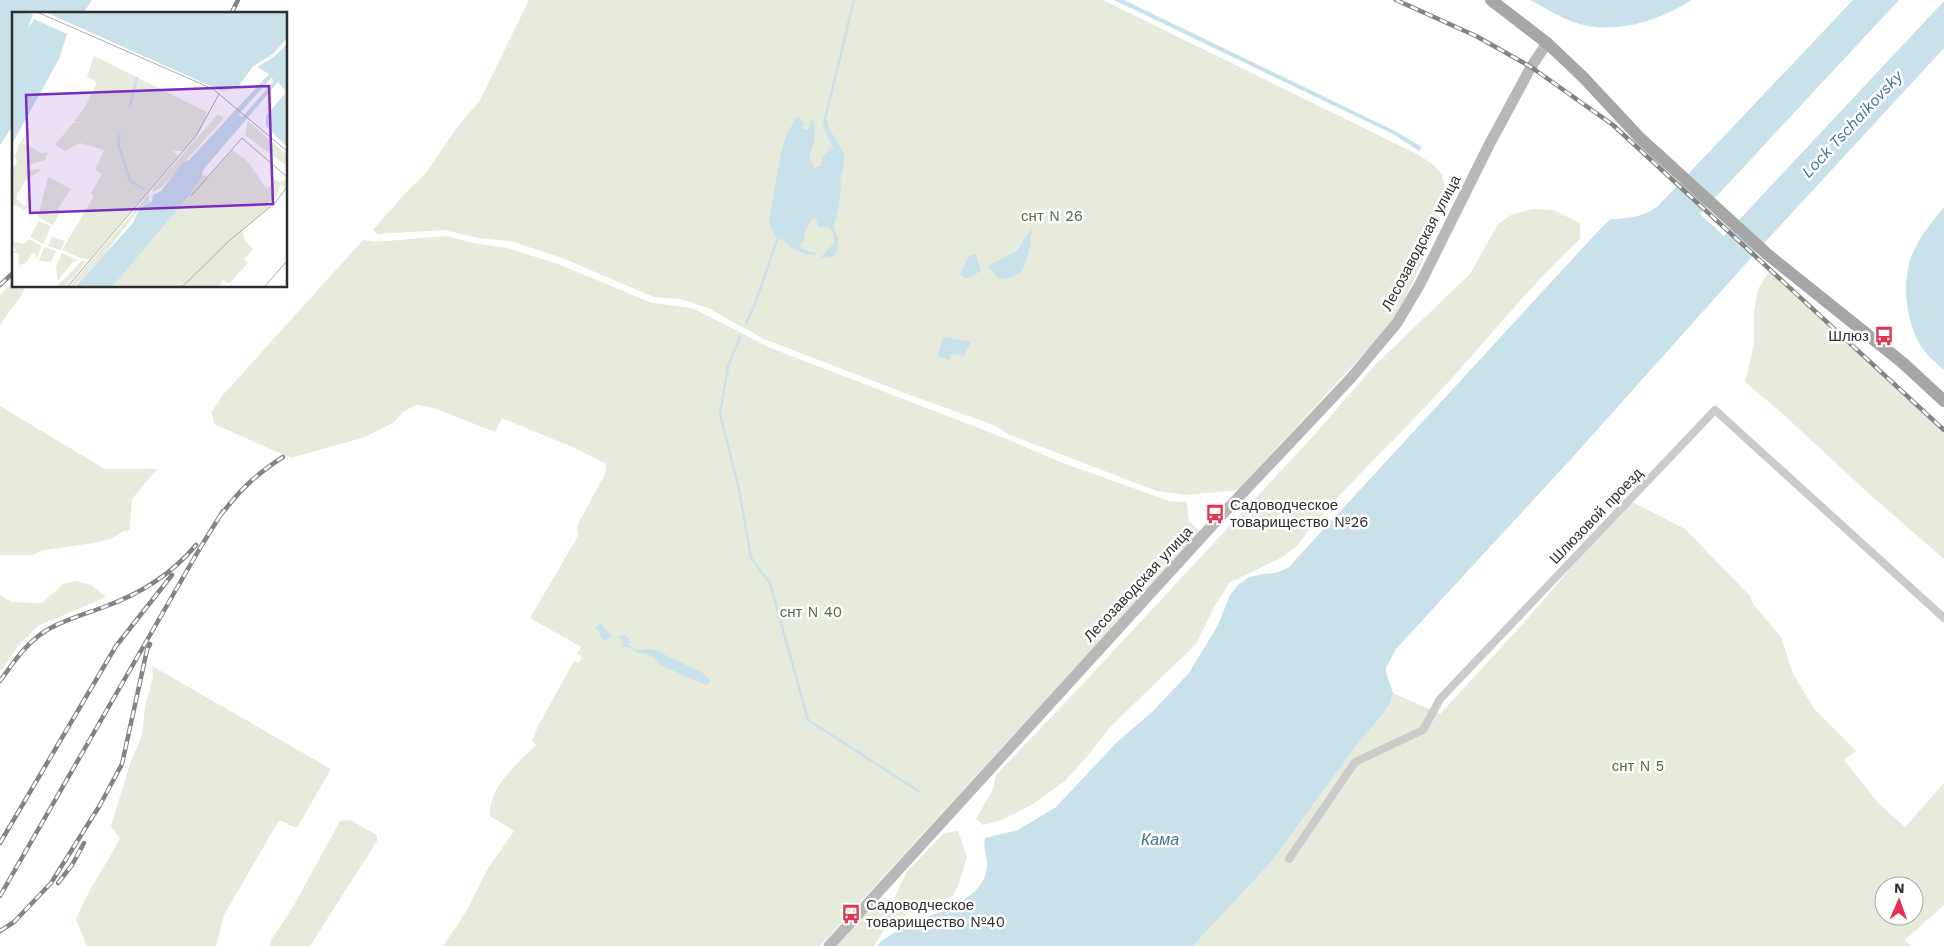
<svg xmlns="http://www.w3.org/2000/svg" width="1944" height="946" font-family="'Work Sans',sans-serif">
<rect width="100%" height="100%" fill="#fff"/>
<path fill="#e6ebdc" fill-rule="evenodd" d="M529 0H1103L1417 154 1434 165 1442 175 1446 190 1423 260 1400 309 1390 325 1238 490 1186 495 1157 491 1010 435 996 426 910 395 764 339 708 308 680 299 654 297 562 258 510 241 478 238 444 230 378 234 373 230 410 188 425 174 461 122 479 102Z
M1532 209 1553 210 1580 223V239C1524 291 1478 352 1425 407 1382 453 1334 497 1296 547L1279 559 1229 583 1214 607 1196 644 1109 728 1091 752 1065 781 1033 804 1002 820 983 825 976 819 993 789 996 775 1078 689 1316 433 1375 365 1470 274 1498 224 1511 215Z
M447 236 473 243 507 248 558 264 652 303 692 308 773 349 1002 437 1063 463 1169 501 1187 502 1189 521 1200 531 820 946H443L466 912 487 870 514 831 490 816C488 787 518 763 536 745L532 741 538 726 574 661 579 663 582 657 577 654 581 647 530 618 578 536 577 526 605 474 606 464 577 449 502 418 495 432 434 408 417 405 404 411 393 423 365 437 291 458 214 424 212 412 222 396 363 240 375 242Z
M1769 272 1944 433V559L1867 492 1783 414 1745 382 1754 344V312L1758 289Z
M14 280V286H24L23 293 0 325V295Z
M0 406 105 469H157L132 499 130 530 124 531 111 539 94 543 44 550 33 555H0Z
M1632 502 1685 529 1750 596 1753 604 1781 637 1793 674 1815 710 1856 751 1844 760 1879 804 1905 827 1944 783V905L1905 940 1911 946H1193L1271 862 1359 742 1383 714 1389 705 1393 693 1440 714 1529 617 1614 517ZM1884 886H1914V916H1884Z
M76 581 91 585 106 597 38 626 19 645 0 672V595L11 602 42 603 63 584Z
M152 666 331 769 297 828 279 820 224 915 216 946H87L76 920C87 890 106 866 120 838L111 826 130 764 142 735 145 707 153 676Z
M350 820 377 835V841L310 946H270V942L293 907 340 821Z
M958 831 967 857 958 886 953 896 922 904 884 930 874 946H836L871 907 883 906 893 901 906 873 915 863 944 833Z"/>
<path fill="#c8e1eb" d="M0 0H92L83 14H14V124L0 145Z
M1114 0H1124L1395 131 1422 147 1419 151 1393 134Z
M1530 0H1692C1658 21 1612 37 1571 21 1557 16 1544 7 1530 0Z
M1853 0H1899L1700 214 1724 236 1944 1V48L1766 241 1571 459 1396 649 1386 668V673L1393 693 1389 705 1383 714 1359 742 1271 862 1193 946H877C902 918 974 910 985 876 991 859 982 850 985 838L1018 830 1056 807 1118 741 1152 712 1189 673 1218 625 1230 595 1238 585 1249 577 1263 574 1275 573 1288 568 1589 241 1610 219C1628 219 1642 217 1657 207Z
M798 116 804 124 802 128 805 130H808L812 120 814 121C815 132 815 146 809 155L814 168 821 166 823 156 829 150 828 146 831 149 833 148 825 132 823 120H827L828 126 844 154 843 171 840 177 841 186 838 212 833 227C840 238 841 247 832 258L821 257 834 243 833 232 826 226 825 228 818 227 816 219 812 220 805 231 804 241 798 246 805 250 816 253V255C804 255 789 249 783 239L777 240 769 223 771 208 781 154 787 133Z
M1944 207V370C1936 363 1928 356 1922 348 1906 324 1901 282 1912 255 1919 237 1932 222 1944 207Z
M1032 229C1031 241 1028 271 1015 276 1010 278 1004 278 999 279L988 266 1018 250 1026 236Z
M976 254 981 271 966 279 960 274 969 256Z
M943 337 971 342 964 356 951 354 949 360 938 356Z
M600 622C606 632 616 638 622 646L624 645 619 636 624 635 629 638 630 643H627C633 653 645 648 655 650L703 673 711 681 706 685 662 666 653 657 644 653H637L628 647H622L618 641 611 637 605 641 600 637V632L595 628Z"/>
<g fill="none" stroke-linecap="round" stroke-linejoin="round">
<path stroke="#c8e1eb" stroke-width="2.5" d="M825 119 854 0
M746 323 754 307 777 240
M740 337 728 366 720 414 739 489 751 558 770 583 808 720 920 792"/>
<path stroke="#cbcbcb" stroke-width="8" d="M1289 859 1355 762 1423 730 1440 699 1715 410 1944 618"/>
<path stroke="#b8b8b8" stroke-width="11" d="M829 946 1219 518 1351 378 1397 323 1420 284 1489 145 1531 67 1547 43"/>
<path stroke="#a6a6a6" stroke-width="12" d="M1491 0 1547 43 1583 77 1640 138 1767 254 1903 363 1944 401"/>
<defs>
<path id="rail" d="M1396 0 1476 36 1531 67 1613 125 1944 430
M231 14 238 0
M0 285 14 272
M220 516C240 490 255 475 283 457
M0 681C14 662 26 643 47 630 64 620 85 614 104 607 140 594 171 575 196 545
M0 843 116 646 172 575
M58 883 72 865 84 843
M0 896 200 548 223 511
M0 931 14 922 51 883 100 805 122 764 147 650 150 644"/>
</defs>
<use href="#rail" stroke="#838383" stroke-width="4.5"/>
<use href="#rail" stroke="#fff" stroke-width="2.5" stroke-dasharray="8" stroke-linecap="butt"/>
</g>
<defs>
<symbol id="bus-bare" viewBox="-9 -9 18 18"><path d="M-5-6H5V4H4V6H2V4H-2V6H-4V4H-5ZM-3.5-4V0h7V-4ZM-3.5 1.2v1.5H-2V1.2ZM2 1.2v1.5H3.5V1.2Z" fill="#e33351" stroke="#fff" stroke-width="2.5" paint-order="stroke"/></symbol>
</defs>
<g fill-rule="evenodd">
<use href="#bus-bare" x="1870" y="322" width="28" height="28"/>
<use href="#bus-bare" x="1201" y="500" width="28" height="28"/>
<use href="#bus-bare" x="837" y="900" width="28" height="28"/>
</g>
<g text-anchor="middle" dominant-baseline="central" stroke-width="5" stroke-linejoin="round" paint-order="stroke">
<g font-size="15" fill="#56693c" stroke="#fff">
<text x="1052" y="216">снт N 26</text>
<text x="811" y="612">снт N 40</text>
<text x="1638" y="766">снт N 5</text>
</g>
<g font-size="15" fill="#2e2e2e" stroke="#fff">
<text transform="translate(1421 243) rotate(-62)">Лесозаводская улица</text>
<text transform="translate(1596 516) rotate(-46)">Шлюзовой проезд</text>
<text transform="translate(1138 584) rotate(-47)">Лесозаводская улица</text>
</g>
<g font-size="15" fill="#2e2e2e" stroke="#fff" text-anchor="start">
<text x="1869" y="336" text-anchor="end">Шлюз</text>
<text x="1230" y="505">Садоводческое<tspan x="1230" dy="17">товарищество №26</tspan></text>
<text x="866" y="905">Садоводческое<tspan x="866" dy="17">товарищество №40</tspan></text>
</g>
<g font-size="16" font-style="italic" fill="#3d788f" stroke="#fff">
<text transform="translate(1852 124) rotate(-47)">Lock Tschaikovsky</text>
<text x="1160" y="839">Кама</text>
</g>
</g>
<g transform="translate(12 12)">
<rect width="275" height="275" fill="#fff"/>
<path d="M82 44 195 100 189 117 171 139H161L166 144 78 247H71L50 238 82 184 79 181 90 162 83 158 92 138 68 131 53 139 43 133 61 111 71 110H62L74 93 85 70 75 65ZM206 102 212 106 150 175 140 181 142 175ZM236 109 275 143V154L233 123ZM18 117 11 131 29 141 36 140 33 148 14 154 18 158 30 157 13 169 5 183V188L15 195 13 198 0 192V157L5 150 3 144 6 134ZM220 138 235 149 255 177 263 168 267 170 275 167 273 177 269 172 265 183 256 191 258 194 231 218 232 227 241 237 232 247 236 251 217 272 211 268 207 275H100L191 163 197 165ZM36 165 59 177 46 196 48 201 41 213 26 205ZM137 182V190L129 195 91 244 62 275H56ZM27 209 39 214 31 232 18 225ZM40 225 53 229 49 238 36 234ZM17 227 30 234 24 247V242L20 241 14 251 7 253 6 241H0L4 239 0 229 12 232ZM32 235 44 239 39 250 27 249ZM50 241 66 248 60 251 46 269 44 255ZM70 249H75L53 275H44Z" fill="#e6ebdc"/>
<path d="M0 0 21 2 16 17 22 7 55 22 47 47 0 132ZM33 0H275V135L254 114V104L274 80 266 70 191 158 190 165 176 185 100 275H63L120 212 128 196 140 189 141 183 149 179 171 150 177 148 257 62 242 53 226 75 210 79ZM260 65 261 70 230 105 227 102Z" fill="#c8e1eb" fill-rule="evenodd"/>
<path d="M275 26V32L263 44 245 55 243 53 261 42Z" fill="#fff"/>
<path fill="none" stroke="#c8e1eb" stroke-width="2.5" d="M118 94 125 65M108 122 106 131 118 169 132 177"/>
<path fill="none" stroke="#ababab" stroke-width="1" d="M25 0 201 77 275 139M179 184 230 126 275 165M55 275 184 124 207 82M170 275 218 228 263 191 275 175M252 275 275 249"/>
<path fill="#7b2cbf" fill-opacity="0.15" stroke="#7b2cbf" stroke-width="2.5" d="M257 74 261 192 18 201 14 83Z"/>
<rect width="275" height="275" fill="none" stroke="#2e2e2e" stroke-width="2.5"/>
</g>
<g transform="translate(1899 901) rotate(2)"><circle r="24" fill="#ffffff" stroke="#ababab"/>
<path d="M0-4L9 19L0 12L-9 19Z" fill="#e33351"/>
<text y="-8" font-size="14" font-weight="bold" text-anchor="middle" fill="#2e2e2e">N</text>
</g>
</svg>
